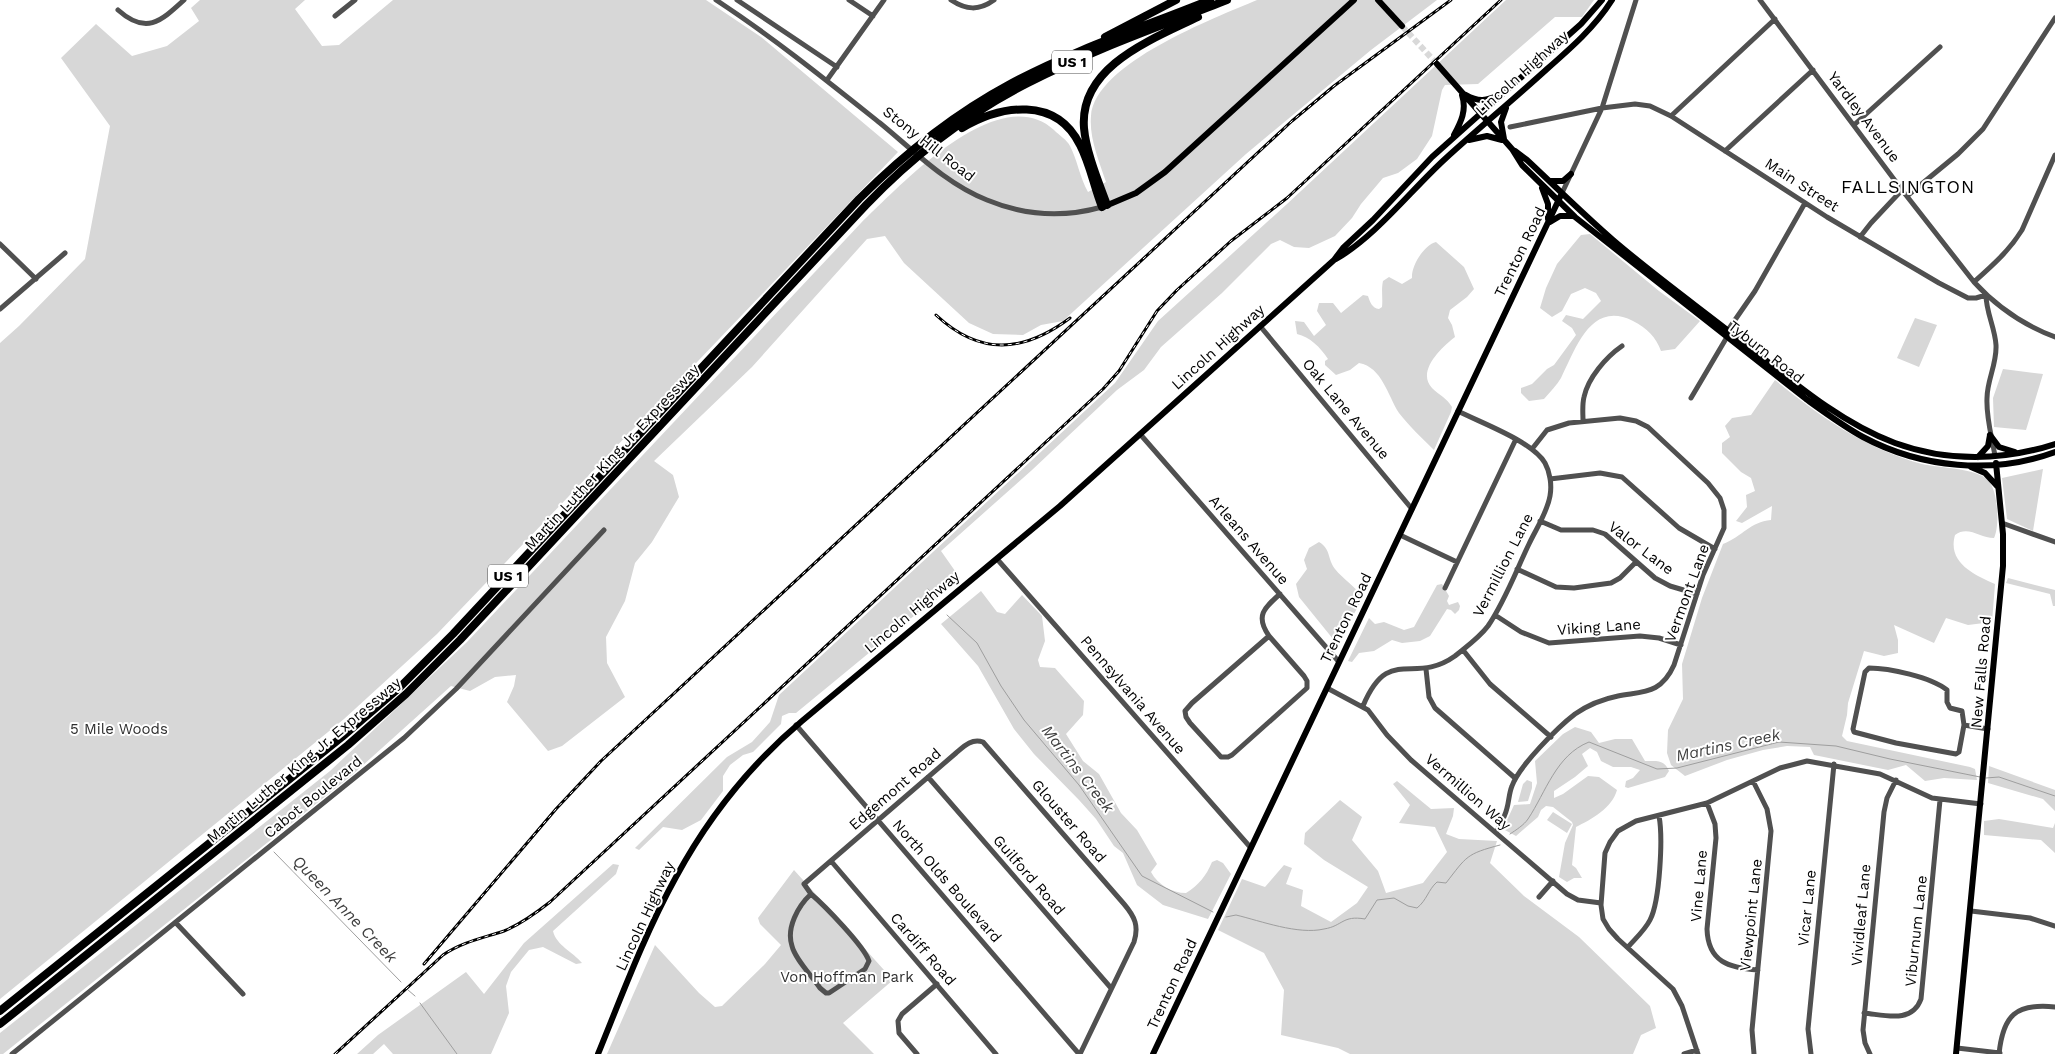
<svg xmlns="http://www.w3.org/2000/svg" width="2055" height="1054" font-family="'Work Sans',sans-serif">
<rect width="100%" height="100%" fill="#fff"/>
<path fill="#d7d7d7" d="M200 0H305L295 9 322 46 339 45 393 0H706L761 37 898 152 437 634 344 719 0 999V343L19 326 85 259 110 126 61 58 96 24 132 56 167 46 199 21 191 8Z
M1257 0H1437L1371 50 1246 154 1063 321 1041 325 1023 335 993 334 969 323 904 263 885 236 867 239 752 367 654 461 673 475 679 497 652 542 635 563 625 601 606 637 607 663 625 697 562 746 548 751 507 702 514 686 516 675 495 677 470 691 451 686 352 775 3 1054H0V1033L330 771 467 642 861 223C899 187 998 79 1054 130 1059 135 1067 140 1070 146 1077 159 1080 178 1088 192L1106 182C1099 161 1089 138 1091 116 1095 63 1215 18 1257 0Z
M1506 0H1594L1582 17H1555L1478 84 1445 85 1442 90 1432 136 1417 159 1398 173 1383 178 1361 204 1352 218 1335 236 1309 248 1294 247 1280 240 1271 244 1222 293 1161 347 1144 370 1117 390 1032 470 941 551 960 578 796 713H789L782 716 781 724 753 752 743 755 730 765 723 776V791L701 820 682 830 663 827 639 850 635 848 727 757 752 742 770 722 779 695 1115 383 1158 321 1287 204Z
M1590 234 1659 291 1700 321 1675 349 1661 351C1656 337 1647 328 1633 321 1591 300 1576 348 1561 378 1557 385 1550 392 1544 399L1529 401 1521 393V388L1532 384 1547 369 1554 365 1576 335 1572 328 1562 321 1566 315 1583 319 1601 301 1596 293 1585 288 1571 294 1562 311 1552 317 1540 308 1546 288 1557 264 1581 235Z
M1436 242 1464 267 1474 289 1467 297 1450 310 1448 318 1452 325 1455 337C1442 347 1416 371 1432 388 1439 395 1447 398 1452 407L1451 412 1434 450C1422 438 1409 426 1399 413 1388 396 1382 367 1359 363L1350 370 1336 375 1325 365V361L1328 359C1320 347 1310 337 1297 334L1295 321 1304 322 1314 336 1326 325 1317 311 1319 303H1333L1341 313 1363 295 1368 296C1370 302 1372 308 1379 309L1382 307C1383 298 1381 290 1383 281L1389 277 1402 284 1412 278C1411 266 1424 245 1436 242Z
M1915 318 1937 325 1919 367 1897 358Z
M2003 369 2043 374 2026 430 1994 427 1993 398Z
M1775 380C1821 417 1864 448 1922 464 1939 468 1976 468 1988 480 1998 490 2000 526 1994 538 1980 538 1968 525 1955 535 1947 563 1975 575 1995 584L1992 622 1968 625 1946 618 1934 643 1894 625 1898 640V653L1884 656 1864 651 1848 703 1847 715 1842 736 1847 741 1970 767 1975 769 1977 780 1944 778 1925 781 1906 765 1888 770 1814 755 1810 747 1787 746 1763 750 1727 760 1685 776 1671 765 1667 753 1668 730 1683 699 1682 664 1702 598 1723 544C1743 536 1750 522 1771 520L1772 506 1742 523 1736 521 1747 507 1746 495 1755 491 1751 478 1741 472 1722 453V443L1730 437 1725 426 1732 418 1751 415Z
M2043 469 2033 531 2007 519 2002 478Z
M1319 542C1331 549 1327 558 1335 569 1343 579 1355 586 1363 598L1340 638 1333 639 1299 597 1296 584 1307 569 1304 560 1309 548Z
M2008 578 2055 590V606H2053L2050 594 2006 583Z
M1442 584 1449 596 1447 601 1449 605 1458 602 1460 606 1459 610 1455 614 1451 610 1447 609 1430 636 1420 641 1402 643 1392 640 1374 651 1359 653 1352 662 1348 661 1369 618 1375 624 1384 622 1404 630 1414 627 1437 585Z
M981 591 997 612 1005 614 1022 595 1042 616 1045 641 1038 660 1040 667 1055 668 1084 701 1083 715 1066 734 1083 761 1099 774 1121 813 1137 830 1157 864 1151 872C1158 885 1172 893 1186 893 1199 885 1206 876 1212 862L1217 860 1223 863 1231 874 1208 919 1163 905 1137 885 1123 853 1114 846 1096 819 1079 800 1034 754 1014 729 978 666 941 624Z
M1575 727 1591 732 1599 743 1615 739H1632L1645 761C1656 761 1664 759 1669 771L1665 777 1628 788 1625 787 1626 781 1633 778 1640 770 1631 767H1613L1601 761 1597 752 1590 748 1582 754 1588 766 1575 777 1554 791V798L1563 794 1588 776 1599 777 1617 790C1612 808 1592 819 1576 827L1572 865 1576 868 1582 878H1574L1567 882 1559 877 1565 843 1573 825 1572 822 1553 807 1546 806 1541 810 1538 817 1516 836 1503 829 1514 805 1530 804 1537 783 1535 761 1563 734Z
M1989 766 2055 790V811L2043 799 1988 783Z
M1527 780 1532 782V788L1528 801 1518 802 1523 784Z
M1397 781 1431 809 1454 808 1453 816 1446 834 1459 839 1497 841 1490 863 1524 896 1579 937 1650 1006 1656 1028 1641 1035 1633 1054H1350L1338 1048 1281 1035 1284 990 1264 953 1218 930 1242 879 1265 887 1284 865 1292 868 1286 884 1303 890 1301 906 1331 922 1357 903 1368 887 1324 860 1304 844 1305 833 1340 800 1362 817 1352 840 1378 871 1386 893 1423 883 1447 852 1435 827 1399 823 1410 805 1393 784Z
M1553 812 1572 824 1567 833 1547 820Z
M1999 819 2053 828 2055 823V853L2041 840 1984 835V821Z
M613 864 619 865 616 874 553 931C556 945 573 952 582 963L576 964 543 947 529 950 511 972 506 986 509 1013 491 1054H393L384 1044 373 1054H357L378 1035 466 972 484 994 524 943Z
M794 870 893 980 843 1023 874 1054H607L655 945 699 993 715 1007 722 1006 765 964 781 945 760 924 758 918Z"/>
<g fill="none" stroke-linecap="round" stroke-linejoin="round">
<path stroke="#9e9e9e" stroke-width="1" d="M928 589 936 599
M947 615 977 643 1001 686 1024 720 1079 785 1142 876 1213 912
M1986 778 1999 777 2055 796
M1510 834C1516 830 1524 825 1528 819 1546 792 1556 755 1589 742L1657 769 1677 768 1779 742 1836 746 1890 759 1980 777
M274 852 401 982
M1226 917 1236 915C1261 921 1298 935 1324 929 1343 926 1342 915 1365 919L1377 900 1394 898 1408 906 1417 908C1427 900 1428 890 1437 882L1446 883C1467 856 1466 854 1500 845
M408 990 415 996
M420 1003 457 1054"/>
<path stroke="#d9d9d9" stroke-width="6" stroke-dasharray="6 3" stroke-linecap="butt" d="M1402 26 1437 64"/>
<path stroke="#505050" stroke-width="5" d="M716 0C774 38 826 80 880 123 913 150 946 184 987 200 1023 215 1063 218 1102 207
M737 0 837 67
M849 0 873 16
M951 0C966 10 979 11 994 0
M1760 0 1902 190 1974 282C1997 307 2023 325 2055 337
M118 10C146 35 160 22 184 0
M335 16 355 0
M827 80 884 0
M1671 116 1775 19
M1854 125 1940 47
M1510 127 1602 108 1635 104 1650 106 1671 116 1827 217 1939 283 1968 298H1976L1986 295
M1725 151 1813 70
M1562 193 1602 108 1636 0
M1907 196 1958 154 1983 129 2055 18
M1860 237 1871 223 1902 190
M0 244 36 279
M1974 282C1992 266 2009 251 2022 230L2055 155
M1986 295C1986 312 1995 328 1996 345 1997 364 1987 380 1987 398 1986 418 1992 437 1995 456
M0 309 65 253
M1260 326 1412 509
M1728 330 1755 291 1805 203
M1691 398 1727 337
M1583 421C1583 413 1582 405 1584 397 1588 378 1606 357 1622 346
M1140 434 1339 662
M1550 479 1600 473 1622 477 1679 528 1715 549
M1540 521 1561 530H1593L1605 534 1655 578 1670 586 1697 594
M2002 523 2055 542
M1400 535 1457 562
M997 559 1251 848
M1517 569 1556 587 1574 588 1611 583 1620 578 1636 562
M1445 588 1516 439
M1495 615 1521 632 1549 643 1640 636 1659 638 1681 645
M1269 636 1304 676 1307 681V688L1232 755 1228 757H1221L1190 723 1186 717 1185 711 1192 703Z
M1269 636C1255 616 1264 608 1280 594
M1463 650 1490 684 1551 737
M1869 668C1889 668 1931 677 1947 690V702L1950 708 1962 711 1964 725 1959 752 1956 754 1896 743 1854 732 1853 729 1865 672Z
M1426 669 1429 697 1435 708 1515 778
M1327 688 1368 710 1387 735 1411 760 1567 894 1578 900 1601 903
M1363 706C1389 644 1413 686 1455 656 1466 647 1479 638 1488 626 1505 601 1516 571 1529 544 1536 529 1547 513 1550 496 1552 485 1550 472 1545 463 1532 441 1481 423 1458 411
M796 725 1079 1054
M1964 725 1988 729
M928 777 1111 988
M1753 781 1767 809 1771 831 1752 1030 1754 1054
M1707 803 1715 824 1716 838 1707 929C1708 962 1729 968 1758 970
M1496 833C1500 825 1505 817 1507 808 1509 801 1509 793 1512 786 1519 766 1558 727 1575 714 1588 705 1603 699 1618 696 1644 691 1661 694 1674 665L1703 575 1724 528V510L1720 498 1708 483 1648 427 1636 421 1620 418 1569 423 1547 430 1532 449
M831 861 996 1054
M811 894C824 905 864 946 869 961L865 969 829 993H826L820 988C812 976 795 959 792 946 786 928 798 906 811 894L804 884 956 753C964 746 972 738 983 742L1124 904C1135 917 1139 926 1134 942L1080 1054
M1539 897 1553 881
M1971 911 2030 918 2055 926
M176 923 243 994
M1628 947C1635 939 1645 930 1650 920 1660 901 1663 837 1659 816
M1864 1013C1885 1015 1912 1024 1921 999L1940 800
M1957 1048 2000 1053
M12 1054 404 738 456 689 604 530
M917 1054 899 1033 898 1021 902 1014 937 984
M1684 1054 1697 1050
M1698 1054 1682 1006 1673 989 1618 939 1609 929 1603 919 1601 905 1605 853 1610 842 1618 831 1636 821 1707 803 1780 768 1807 761 1880 774 1932 798 1981 804
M1811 1054 1808 1029 1834 764
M1870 1054 1865 1043 1863 1030 1884 812 1887 798 1896 780
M1999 1054C2003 1015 2016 1003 2055 1007"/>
<path stroke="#000" stroke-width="6" d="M1378 0 1402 26
M1437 64 1512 149 1522 165 1575 217 1806 399C1824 412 1843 426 1863 437 1921 468 1993 475 2055 452
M1466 95C1478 102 1487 101 1499 95
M1454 135C1461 122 1467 110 1462 95
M1504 139 1501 122 1506 108
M1469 140 1487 136 1502 140
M1515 151 1527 160C1556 187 1584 215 1613 240 1655 276 1701 309 1744 343 1791 380 1839 422 1895 443 1947 462 2003 461 2055 444
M1550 181H1563L1571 174
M1542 188 1548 204V219
M1103 207 1136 193 1165 172 1354 0
M1550 222 1560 216H1573
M1336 259C1376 236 1411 190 1445 159 1479 128 1514 99 1547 69 1571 48 1595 27 1612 0
M1990 435 1999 447 2015 452
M1978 457 1988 446 1990 435
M1971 467 1985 473 1998 487
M598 1054C622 995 645 933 676 877 708 818 751 764 802 721L1060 506 1334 260 1343 248 1373 220 1432 157 1581 24 1602 0
M1153 1054 1562 193
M1956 1054 2003 566V534L1996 463"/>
<path stroke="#000" stroke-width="8" d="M1105 37 1176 0
M962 128C1001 105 1056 96 1080 145 1090 164 1094 187 1102 207
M1107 205C1099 183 1086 152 1084 128 1079 66 1153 39 1198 17
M0 1011 342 737 399 688 453 634 859 199C904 154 954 114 1010 84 1073 50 1143 27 1210 0
M0 1024 348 745 406 694 460 640 866 205C913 156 967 114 1028 83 1092 50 1161 26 1227 0"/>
<defs>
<path id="rail" d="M936 315C980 356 1023 353 1070 318
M424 964 556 809 601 761 1292 121 1334 86 1451 0
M335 1054 443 955C462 942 483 938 504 931 521 924 536 913 550 902L1103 389 1119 371 1157 311 1177 290 1231 241 1287 198 1501 0"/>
</defs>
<use href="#rail" stroke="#000" stroke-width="3"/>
<use href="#rail" stroke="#fff" stroke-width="1" stroke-dasharray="4" stroke-linecap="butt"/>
</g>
<g text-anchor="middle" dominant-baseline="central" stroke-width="4" stroke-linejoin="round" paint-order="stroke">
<g fill="#fff" stroke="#4c4c4c" stroke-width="1">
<rect x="1052" y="50.5" width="40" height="23" rx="4"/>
<rect x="488" y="564.5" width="40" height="23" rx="4"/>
</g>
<g font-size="14" font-weight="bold" fill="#000">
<text x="1072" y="62">US 1</text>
<text x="508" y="576">US 1</text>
</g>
<g font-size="15" fill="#000" stroke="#fff">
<text transform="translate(1522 73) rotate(-42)">Lincoln Highway</text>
<text transform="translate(1864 117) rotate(53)">Yardley Avenue</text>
<text transform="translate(929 144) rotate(38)">Stony Hill Road</text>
<text transform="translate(1802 185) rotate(33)">Main Street</text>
<text transform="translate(1520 252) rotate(-64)">Trenton Road</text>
<text transform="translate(1218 347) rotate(-42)">Lincoln Highway</text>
<text transform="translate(1766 352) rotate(38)">Tyburn Road</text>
<text transform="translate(1346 409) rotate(50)">Oak Lane Avenue</text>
<text transform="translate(612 457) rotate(-47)">Martin Luther King Jr. Expressway</text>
<text transform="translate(1249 540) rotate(49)">Arleans Avenue</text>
<text transform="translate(1641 548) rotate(37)">Valor Lane</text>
<text transform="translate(1503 565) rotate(-63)">Vermillion Lane</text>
<text transform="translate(1687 593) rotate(-70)">Vermont Lane</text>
<text transform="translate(912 612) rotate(-40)">Lincoln Highway</text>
<text transform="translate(1346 618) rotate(-64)">Trenton Road</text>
<text transform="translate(1599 627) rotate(-4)">Viking Lane</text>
<text transform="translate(1981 672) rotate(-85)">New Falls Road</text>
<text transform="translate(1133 695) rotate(49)">Pennsylvania Avenue</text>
<text transform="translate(304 760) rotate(-40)">Martin Luther King Jr. Expressway</text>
<text transform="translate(895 789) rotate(-41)">Edgemont Road</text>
<text transform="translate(1468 792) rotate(41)">Vermillion Way</text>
<text transform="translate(313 797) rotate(-39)">Cabot Boulevard</text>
<text transform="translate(1069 821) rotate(49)">Glouster Road</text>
<text transform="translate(1029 875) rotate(49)">Guilford Road</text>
<text transform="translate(947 881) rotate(49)">North Olds Boulevard</text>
<text transform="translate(1699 886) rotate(-85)">Vine Lane</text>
<text transform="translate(1807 908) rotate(-84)">Vicar Lane</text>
<text transform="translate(1751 915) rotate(-84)">Viewpoint Lane</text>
<text transform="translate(1861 915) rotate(-85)">Vividleaf Lane</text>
<text transform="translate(645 916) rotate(-65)">Lincoln Highway</text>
<text transform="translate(1916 931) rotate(-84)">Viburnum Lane</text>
<text transform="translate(923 949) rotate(49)">Cardiff Road</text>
<text transform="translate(1172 984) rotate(-65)">Trenton Road</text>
</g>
<g font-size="15" fill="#2e2e2e" stroke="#fff">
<text x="119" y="729">5 Mile Woods</text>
<text x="847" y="977">Von Hoffman Park</text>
</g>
<g font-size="16" font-style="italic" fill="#3f3f3f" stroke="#fff">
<text transform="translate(1728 745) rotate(-12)">Martins Creek</text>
<text transform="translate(1078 769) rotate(52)">Martins Creek</text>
<text transform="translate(345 909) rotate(46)">Queen Anne Creek</text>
</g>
<g font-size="18" letter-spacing="1" fill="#000" stroke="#fff">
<text x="1908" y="186">FALLSINGTON</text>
</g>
</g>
</svg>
